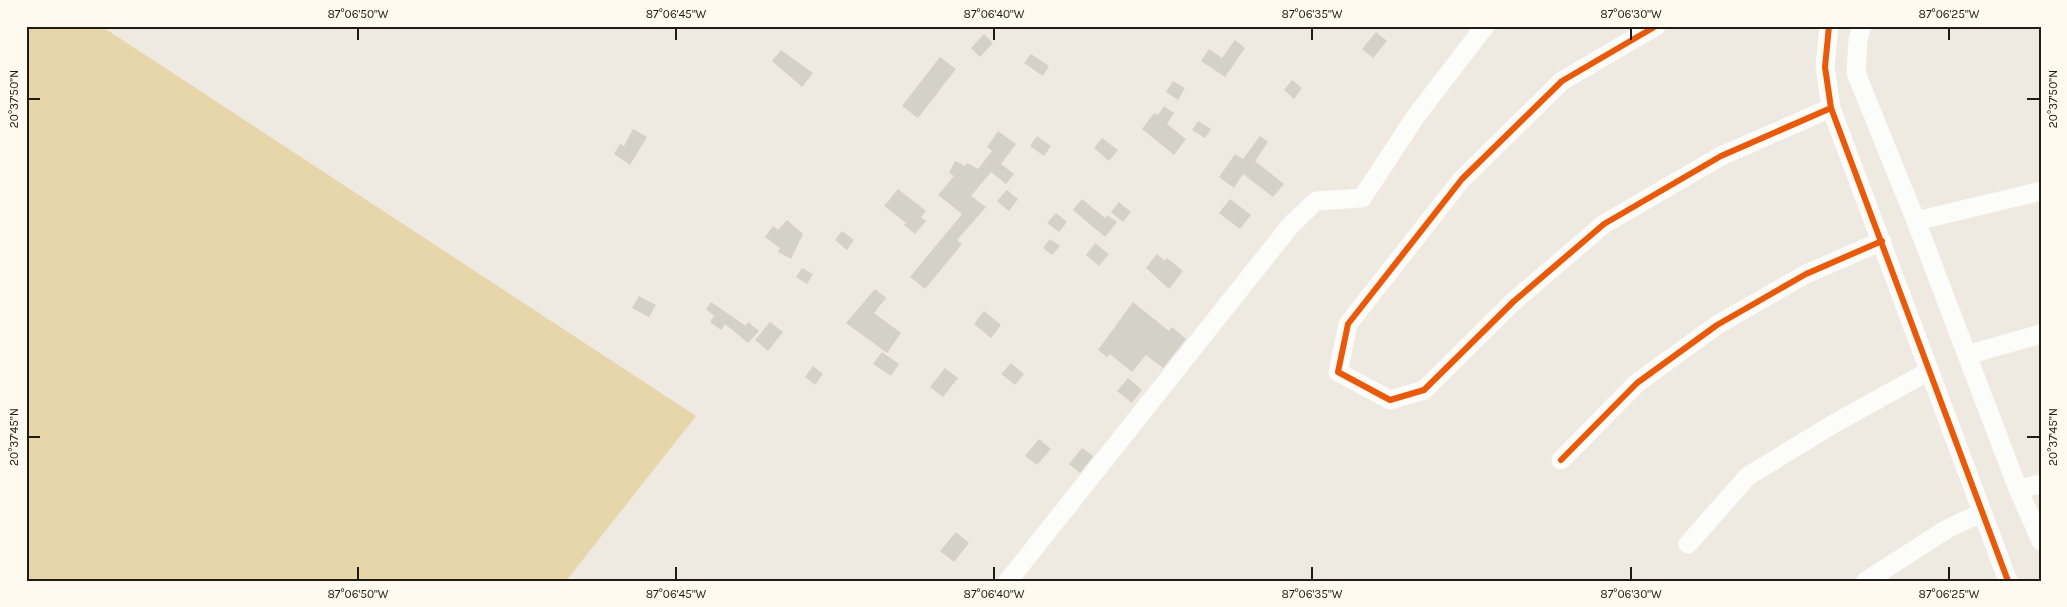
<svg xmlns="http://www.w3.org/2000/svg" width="2067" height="607" font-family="Karla,sans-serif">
<rect width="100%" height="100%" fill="#eeeae1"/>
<path fill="#e8d6ab" d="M26 26H101L696 416 566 581H26Z"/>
<path fill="#d4d1c9" d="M1376 32 1387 41 1373 58 1362 49Z
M984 34 993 43 980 57 971 48Z
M1235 40 1245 48 1225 77 1201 61 1209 49 1222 58Z
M781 50 813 73 802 87 772 61Z
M1031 54 1049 66 1043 76 1024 63Z
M940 57 956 69 918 118 902 106Z
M1292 80 1302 88 1294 99 1284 90Z
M1173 81 1185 88 1178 100 1166 92Z
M1164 106 1174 113 1167 124 1186 139 1174 155 1142 129 1154 113 1158 115Z
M1198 121 1211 129 1205 138 1192 130Z
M633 129 647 137 630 165 614 154 620 144 624 146Z
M998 131 1016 144 1001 164 1014 174 1006 184 991 172 971 196 986 207 957 240 962 244 925 289 910 277 962 214 938 195 954 176 949 173 955 161 965 166 967 163 978 169 992 151 987 147Z
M1037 136 1051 146 1044 156 1030 146Z
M1260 136 1268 142 1255 161 1284 184 1273 197 1243 174 1234 188 1219 177 1235 154 1243 159Z
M1102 138 1118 150 1109 161 1094 148Z
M898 189 926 211 921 217 926 221 915 234 904 225 906 223 884 206Z
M1007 190 1018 199 1009 211 997 201Z
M1082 199 1105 218 1107 215 1117 222 1105 237 1073 210Z
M1230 199 1251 215 1240 229 1219 213Z
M1119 202 1131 212 1123 222 1111 212Z
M1056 213 1067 222 1059 232 1047 223Z
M787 220 803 234 791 259 778 252 780 248 765 237 773 226 778 230Z
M842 231 854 240 847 250 835 240Z
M1050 239 1060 246 1052 255 1043 248Z
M1095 243 1109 254 1099 266 1086 255Z
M1157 254 1165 261 1167 258 1183 271 1169 289 1146 268Z
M802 268 813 274 807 284 796 277Z
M875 289 886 298 874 313 901 333 887 353 846 323Z
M639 296 656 305 649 317 632 308Z
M711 302 746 326 748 322 759 331 748 343 725 324 721 330 710 322 714 316 706 309Z
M1133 302 1169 331 1172 327 1186 339 1163 368 1146 355 1132 372 1110 354 1107 357 1098 350Z
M984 311 1001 325 991 338 974 324Z
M770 322 783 332 768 351 755 340Z
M882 352 899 364 891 376 873 364Z
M1011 363 1024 374 1015 385 1001 374Z
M813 366 823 374 815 385 805 377Z
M945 368 958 378 943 397 930 387Z
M1128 378 1142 390 1132 403 1117 391Z
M1039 439 1051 449 1037 465 1025 456Z
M1082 448 1093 456 1080 473 1069 464Z
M956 532 969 543 954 562 940 551Z"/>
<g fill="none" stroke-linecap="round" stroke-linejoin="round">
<path stroke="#fcfcfa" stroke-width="19" d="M1656 26 1562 81 1462 179 1348 324 1338 372 1390 400 1424 390 1513 302 1604 224 1721 156 1831 108
M1829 26 1825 67 1831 108 2008 581
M1862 26 1858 39 1856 73 1916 221 2018 489 2041 541
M1916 221 2041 191
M1967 355 2041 334
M1561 460 1637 383 1717 325 1806 274 1882 241
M2018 489 2041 484
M1688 544 1748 476 1835 423 1929 371
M1008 581 1290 226 1316 201 1362 198 1416 116 1485 26
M1866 581 1947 529 1981 513"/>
<defs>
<path id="cycleway" d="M1656 26 1562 81 1462 179 1348 324 1338 372 1390 400 1424 390 1513 302 1604 224 1721 156 1831 108
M1829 26 1825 67 1831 108 2008 581
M1561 460 1637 383 1717 325 1806 274 1882 241"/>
</defs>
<use href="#cycleway" stroke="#fefaef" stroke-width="9"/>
<use href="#cycleway" stroke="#e8590c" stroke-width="6"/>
</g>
<path fill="none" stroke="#1f1c16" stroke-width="2" d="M358 28V40M676 28V40M994 28V40M1312 28V40M1631 28V40M1949 28V40M28 99H40M2027 99H2040M28 437H40M2027 437H2040M358 567V580M676 567V580M994 567V580M1312 567V580M1631 567V580M1949 567V580"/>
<rect width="2067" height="607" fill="none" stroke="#fefaef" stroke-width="55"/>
<rect x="28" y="28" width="2012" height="552" fill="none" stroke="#1f1c16" stroke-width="2"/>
<g font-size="12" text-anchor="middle" fill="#1f1c16">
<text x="358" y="18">87°06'50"W</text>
<text x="676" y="18">87°06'45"W</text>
<text x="994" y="18">87°06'40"W</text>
<text x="1312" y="18">87°06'35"W</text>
<text x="1631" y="18">87°06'30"W</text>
<text x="1949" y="18">87°06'25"W</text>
<text transform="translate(14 99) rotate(-90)" y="4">20°37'50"N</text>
<text transform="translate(2053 99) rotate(-90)" y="4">20°37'50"N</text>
<text transform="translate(14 437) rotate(-90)" y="4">20°37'45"N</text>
<text transform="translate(2053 437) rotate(-90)" y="4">20°37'45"N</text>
<text x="358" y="598">87°06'50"W</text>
<text x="676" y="598">87°06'45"W</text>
<text x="994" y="598">87°06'40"W</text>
<text x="1312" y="598">87°06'35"W</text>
<text x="1631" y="598">87°06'30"W</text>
<text x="1949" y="598">87°06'25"W</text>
</g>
</svg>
